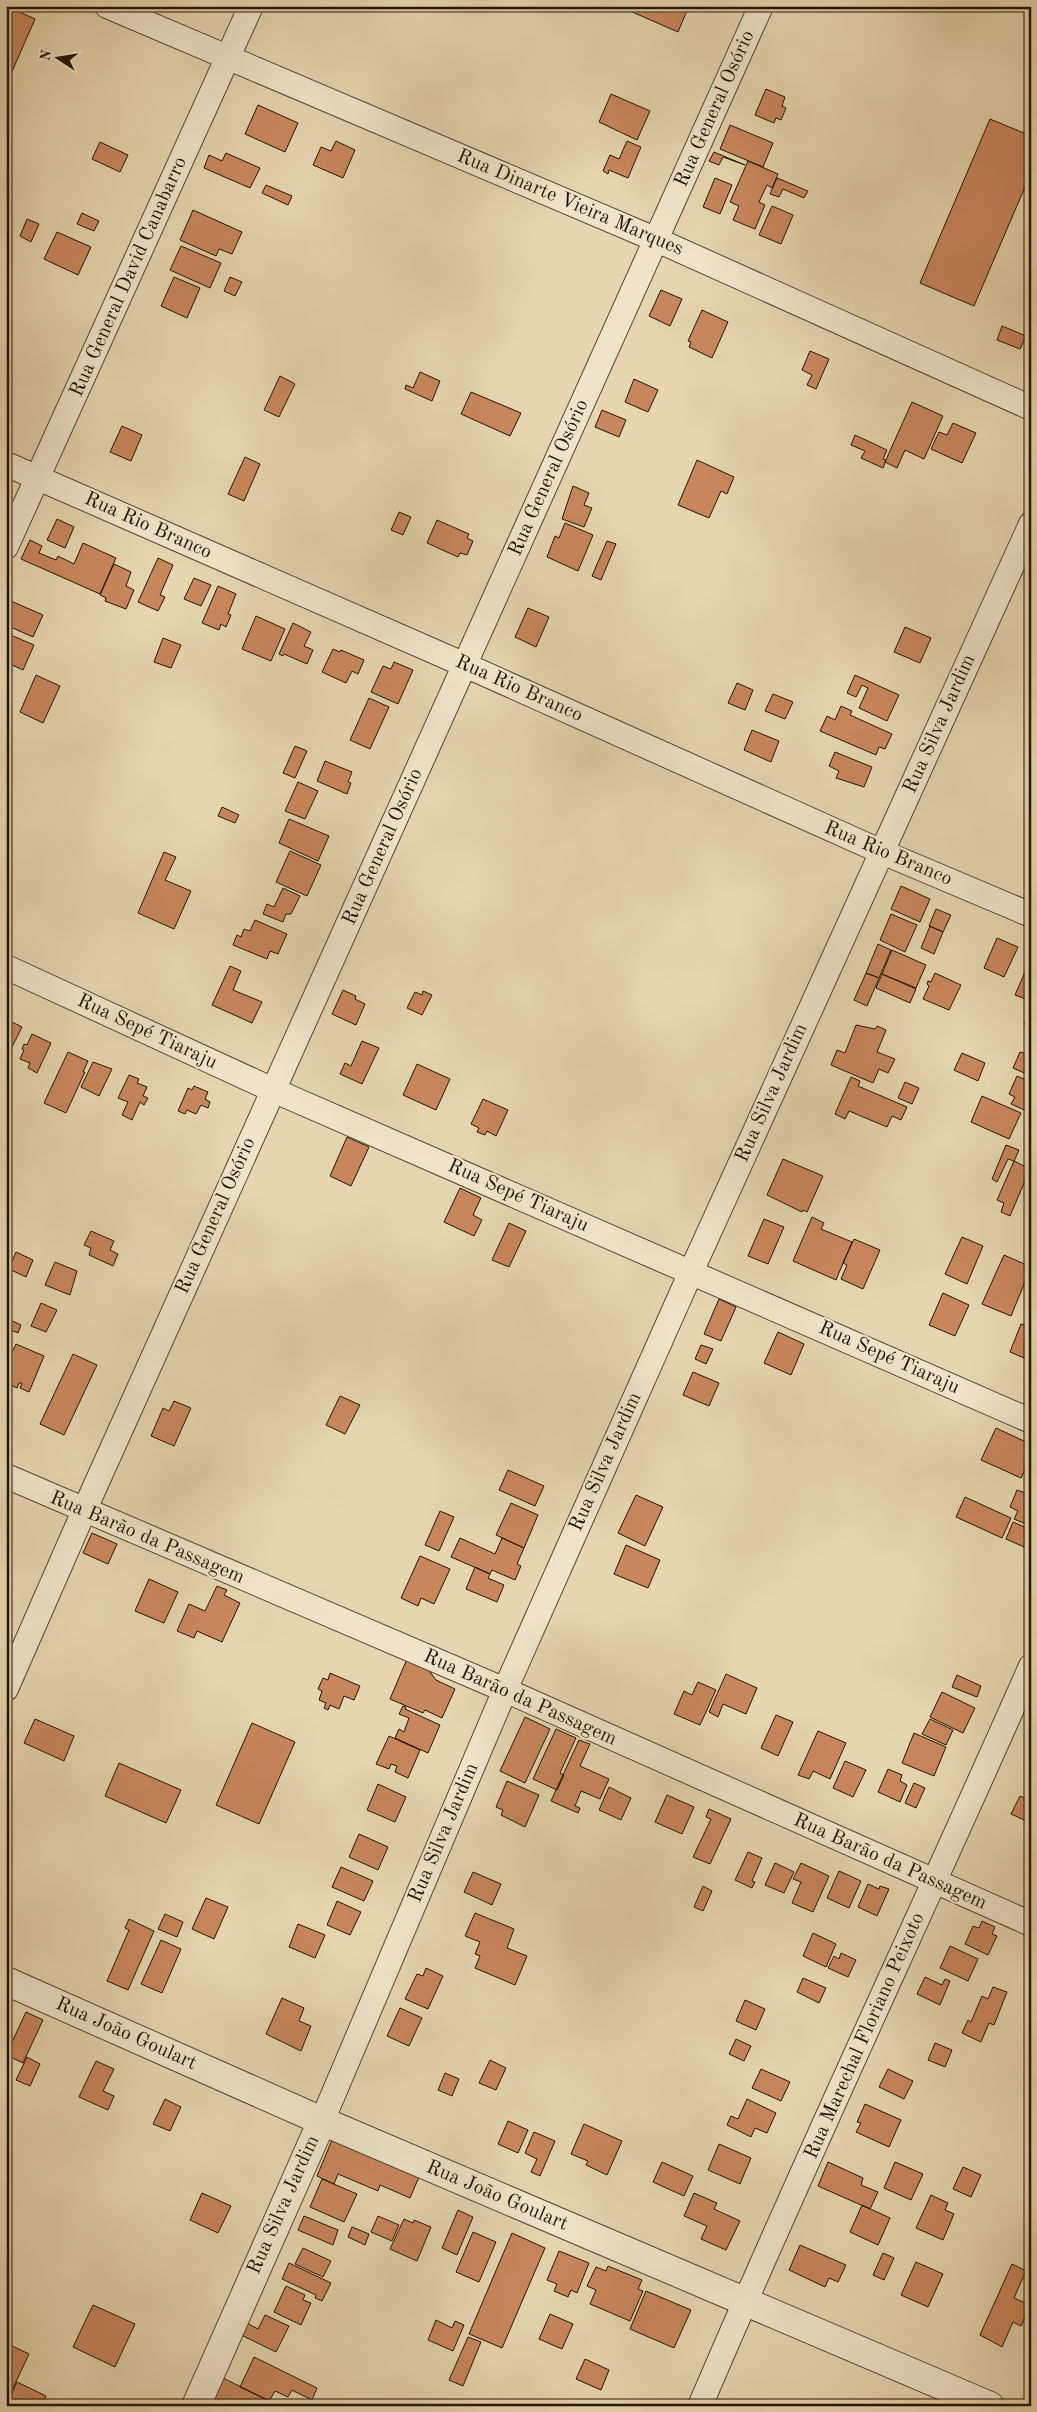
<svg xmlns="http://www.w3.org/2000/svg" width="1037" height="2412" font-family="'Old Standard TT',serif">
<rect width="100%" height="100%" fill="#e6d5ae"/>
<filter id="stains"><feTurbulence type="fractalNoise" baseFrequency=".004" numOctaves="4"/><feColorMatrix values="0 0 0 0 .2 0 0 0 0 .09 0 0 0 0 .02 0 0 0 .5 -.17"/></filter>
<radialGradient id="worn" r=".72"><stop offset=".6" stop-color="#630" stop-opacity="0"/><stop offset="1" stop-color="#630" stop-opacity=".3"/></radialGradient>
<path fill="#c8865c" stroke="#221507" d="M6 6H16L15 10 35 19 7 83Z
M632 6 645 7 689 6 678 32 630 11Z
M766 89 785 97 782 106 786 108 781 120 776 118 774 123 755 115Z
M611 94 650 111 637 140 599 122Z
M258 105 298 123 285 152 245 134Z
M990 119 1031 136V173L974 306 920 283Z
M730 125 773 143 763 167 720 149Z
M336 141 355 150 343 178 313 165 321 147 331 151Z
M627 141 641 147 628 178 609 170 608 174 603 171 610 155 619 159Z
M100 142 128 155 120 172 92 159Z
M714 152 745 165 723 157 719 165 709 161Z
M226 153 260 168 250 188 204 168 209 155 222 161Z
M748 161 778 174 772 188 767 185 759 202 765 205 755 229 733 220 739 206 730 202Z
M715 178 732 185 720 214 703 207Z
M777 178 808 191 804 198 783 189 779 197 770 194Z
M266 185 292 196 288 205 262 193Z
M772 206 793 215 781 244 759 235Z
M193 210 242 232 232 254 219 249 216 256 180 240Z
M82 213 99 221 94 231 77 224Z
M27 219 39 224 31 242 20 236Z
M57 232 91 247 78 275 44 259Z
M181 246 221 263 210 288 170 270Z
M174 277 200 288 187 318 161 306Z
M230 277 242 282 235 296 224 291Z
M661 290 682 299 670 326 649 316Z
M702 310 728 322 712 358 689 347 691 342 688 341Z
M1002 326 1026 336 1020 349 997 340Z
M810 351 829 359 816 389 807 385 812 375 802 370Z
M420 372 440 381 432 401 405 389 406 385 413 388Z
M280 376 295 384 279 417 264 410Z
M634 379 658 390 648 412 625 402Z
M471 392 521 413 510 436 461 414Z
M912 402 943 416 924 459 905 450 897 468 885 462Z
M602 410 626 420 619 437 595 427Z
M953 423 976 433 962 463 931 449 939 432 947 435Z
M122 426 142 435 131 461 110 452Z
M855 435 887 450 883 459 886 460 883 468 861 458 865 451 851 445Z
M245 457 260 464 244 501 228 494Z
M697 460 734 477 727 494 721 491 709 518 678 505Z
M573 486 589 493 584 505 592 508 584 527 562 519Z
M399 512 411 517 403 535 391 530Z
M57 519 74 527 65 548 47 540Z
M437 520 469 534 467 538 473 541 467 555 460 553 458 557 427 543Z
M565 523 593 535 578 571 547 557 555 536 559 538Z
M30 540 42 546 39 553 56 560 58 556 74 564 83 543 116 558 100 594 21 559Z
M607 541 616 544 601 580 592 576Z
M158 558 173 565 160 595 165 597 158 611 138 602Z
M114 564 131 572 126 586 134 590 126 609 105 601 106 598 100 595Z
M194 578 211 585 201 606 184 599Z
M218 586 236 594 228 614 231 615 226 627 221 624 219 630 202 623Z
M11 601 43 615 33 637 6 625V611Z
M528 608 549 617 536 647 515 637Z
M256 616 285 629 271 661 242 649Z
M293 623 311 632 304 646 313 650 307 664 284 654 283 656 279 654Z
M905 627 931 638 920 663 894 652Z
M6 633 34 645 23 670 6 662Z
M163 638 181 645 171 668 154 662Z
M333 649 340 652 341 650 364 660 358 674 352 671 346 683 322 672Z
M394 662 413 670 398 704 371 692 383 666 391 669Z
M36 675 60 686 43 723 20 712Z
M855 675 899 695 887 721 859 708 868 688 862 685 856 697 847 693Z
M737 683 753 690 745 710 728 703Z
M773 694 793 702 785 719 765 711Z
M369 698 389 707 370 749 350 740Z
M841 706 852 711 850 715 892 734 885 749 879 747 876 755 820 731 827 716 835 720Z
M752 730 779 741 771 762 744 750Z
M295 746 307 751 295 778 283 773Z
M835 752 872 767 864 787 836 778 839 771 829 766Z
M325 761 352 772 348 782 351 783 347 794 317 781Z
M298 782 318 791 305 819 285 811Z
M222 807 239 815 235 823 218 816Z
M289 819 329 836 318 861 279 843Z
M290 851 321 865 307 896 276 882Z
M164 852 176 857 165 880 191 891 174 929 138 913Z
M901 886 930 899 920 922 891 909Z
M283 888 300 896 291 914H286L283 922 263 914 267 904 274 907Z
M936 909 951 915 943 932 929 926Z
M891 914 917 925 905 952 880 940Z
M255 920 287 934 278 954 270 951 267 959 233 945 237 935 241 937 244 929 250 931Z
M930 926 943 932 934 954 921 948Z
M997 938 1018 947 1004 977 984 968Z
M878 944 891 950 879 978 866 973Z
M892 950 926 965 916 988 882 974Z
M1029 963H1031V1001L1015 995Z
M230 966 241 971 233 990 262 1002 252 1023 212 1005Z
M866 973 879 978 867 1006 854 1000Z
M935 973 961 985 949 1010 923 999 929 986 927 984 928 981 931 982Z
M882 974 916 989 910 1003 876 988Z
M343 990 356 996 355 999 365 1004 356 1025 332 1014Z
M423 991 432 995 422 1015 407 1008 415 992 422 995Z
M1031 1008V1027L1024 1024Z
M6 1019 22 1027 6 1059Z
M856 1025 875 1029 877 1026 886 1030 877 1052 895 1059 888 1073 879 1069 873 1083 831 1065 837 1050 845 1053Z
M32 1034 51 1043 37 1073 28 1068 30 1063 20 1059 24 1050 22 1049 24 1044 27 1045Z
M362 1041 379 1048 362 1084 340 1074 345 1063 351 1066Z
M68 1052 88 1061 83 1072H85L66 1113 44 1103Z
M1020 1052 1031 1055V1076L1013 1068Z
M962 1053 985 1063 978 1081 954 1070Z
M93 1062 112 1069 99 1096 81 1087Z
M417 1064 450 1079 436 1110 403 1095Z
M129 1075 139 1079 137 1083 147 1087 143 1096 148 1098 144 1105 140 1102 132 1120 122 1115 128 1102 118 1098Z
M1017 1076 1031 1082V1113L1011 1104 1015 1097 1009 1094Z
M851 1077 860 1081 858 1086 907 1107 901 1120 892 1116 887 1127 849 1111 845 1119 835 1114Z
M905 1082 919 1088 912 1104 898 1098Z
M194 1086 208 1092 205 1099 210 1102 208 1108 201 1105 196 1114 187 1110 185 1114 178 1111 188 1088 192 1090Z
M982 1096 1021 1113 1009 1139 971 1122Z
M483 1099 508 1110 496 1136 487 1131 485 1135 477 1132 479 1128 471 1124Z
M347 1137 369 1147 351 1186 330 1176Z
M1006 1145 1019 1150 1014 1161 1008 1159 997 1182 992 1179Z
M783 1159 823 1176 807 1212 803 1210 802 1212 767 1195Z
M1014 1161 1030 1169 1010 1216 1001 1212 1004 1203 997 1200Z
M460 1188 481 1198 473 1215 482 1220 474 1236 444 1222Z
M812 1217 824 1223 821 1229 852 1242 836 1280 793 1261Z
M764 1219 784 1227 768 1264 748 1256Z
M509 1223 526 1231 509 1267 492 1260Z
M91 1231 114 1241 110 1250 118 1254 113 1266 89 1255 91 1248 84 1245Z
M962 1237 983 1246 967 1284 945 1274Z
M854 1239 880 1250 863 1289 841 1279 847 1265 843 1263Z
M16 1252 33 1260 26 1277 9 1269Z
M1004 1255 1031 1267 1011 1316 982 1304Z
M55 1262 77 1271 70 1295 45 1285Z
M943 1293 969 1305 955 1336 929 1325Z
M719 1299 736 1307 721 1341 704 1334Z
M41 1303 57 1310 46 1332 31 1326Z
M6 1318 21 1325 18 1333 6 1328Z
M1021 1324 1031 1328V1361L1010 1352Z
M778 1332 804 1344 791 1375 764 1363Z
M16 1344 44 1356 29 1392 20 1388 22 1383H19L17 1388 6 1383V1365Z
M701 1345 713 1349 706 1364 695 1359Z
M73 1354 97 1365 64 1435 40 1424Z
M693 1372 719 1383 709 1406 683 1395Z
M340 1396 360 1405 345 1434 326 1425Z
M174 1401 191 1408 174 1446 151 1436 163 1408 169 1411Z
M996 1428 1026 1442 1025 1446 1031 1448V1456L1021 1478 981 1460Z
M508 1470 544 1486 535 1506 499 1490Z
M1017 1490 1031 1495V1526L1014 1519 1018 1511 1010 1507Z
M636 1495 663 1507 645 1546 618 1533Z
M965 1497 1011 1518 1002 1538 956 1517Z
M511 1503 538 1515 524 1548 496 1535Z
M440 1511 454 1517 439 1551 425 1545Z
M1013 1522 1031 1530V1550L1006 1539Z
M92 1533 117 1544 108 1564 83 1553Z
M460 1538 495 1554 502 1538 524 1548 517 1564 521 1566 515 1580 492 1570 490 1574 451 1557Z
M626 1545 660 1560 648 1588 614 1574Z
M420 1556 450 1569 434 1604 421 1598 418 1606 401 1598Z
M475 1567 490 1574 488 1578 504 1585 497 1602 466 1589Z
M149 1579 178 1592 164 1623 135 1611Z
M217 1586 227 1590 224 1595 240 1603 222 1642 197 1631 194 1638 177 1631 189 1604 205 1611Z
M407 1659 427 1668 436 1680 455 1689 442 1718 425 1710 423 1713 390 1699Z
M330 1673 360 1686 354 1700 344 1696 339 1709 330 1705 328 1710 324 1708 326 1703 319 1700 322 1691 318 1689 323 1678 328 1680Z
M726 1674 757 1688 746 1714 723 1704 718 1717 709 1712Z
M957 1675 981 1686 977 1697 952 1687Z
M698 1682 716 1690 700 1725 674 1714 684 1691 692 1695Z
M942 1692 975 1708 963 1733 930 1717Z
M403 1706 406 1707 405 1709 440 1725 428 1753 395 1738 399 1729 404 1732 409 1718 399 1714Z
M776 1715 793 1722 778 1756 761 1748Z
M525 1717 550 1729 525 1783 500 1771Z
M35 1719 74 1736 64 1761 24 1743Z
M930 1719 953 1730 946 1745 922 1734Z
M252 1723 295 1742 259 1824 216 1805Z
M556 1729 576 1738 560 1773 564 1775 557 1790 533 1779Z
M818 1731 846 1743 830 1779 813 1771 809 1779 798 1775Z
M914 1733 946 1747 934 1776 902 1763Z
M389 1736 420 1750 408 1778 395 1772 397 1766 391 1764 389 1769 376 1764Z
M579 1740 590 1744 580 1766 609 1779 600 1799 581 1791 575 1806 580 1808 578 1813 551 1801Z
M845 1761 866 1770 853 1797 833 1788Z
M119 1763 181 1790 166 1823 105 1796Z
M888 1769 902 1775 900 1781 907 1785 900 1802 878 1792Z
M507 1781 539 1795 525 1827 501 1815 503 1810 496 1807Z
M914 1783 925 1788 916 1808 905 1803Z
M378 1784 406 1797 395 1822 367 1810Z
M609 1787 631 1798 621 1820 599 1810Z
M667 1795 694 1807 682 1834 655 1822Z
M1020 1796 1031 1801V1823L1011 1814Z
M709 1809 731 1819 710 1864 693 1857 711 1819 706 1817Z
M359 1834 388 1847 378 1870 349 1857Z
M748 1852 762 1858 752 1881 755 1882 752 1888 735 1880Z
M775 1863 794 1872 784 1893 765 1885Z
M801 1863 829 1876 813 1912 792 1903 801 1882 793 1879Z
M341 1867 373 1881 364 1901 332 1887Z
M839 1871 861 1881 849 1908 827 1898Z
M473 1872 501 1884 492 1905 464 1892Z
M868 1884 879 1889 880 1886 889 1889 877 1916 858 1907Z
M703 1886 712 1891 703 1911 694 1907Z
M206 1898 228 1907 214 1939 192 1929Z
M337 1901 361 1912 350 1935 327 1925Z
M475 1913 514 1929 507 1948 527 1956 515 1985 475 1968 480 1956 475 1954 480 1942 465 1936Z
M165 1914 183 1922 177 1937 158 1929Z
M129 1919 154 1931 128 1990 107 1981 129 1930 125 1928Z
M982 1921 995 1927 992 1934 997 1936 988 1955 965 1944 973 1926 979 1928Z
M298 1924 325 1935 315 1958 289 1947Z
M813 1933 836 1944 826 1967 803 1956Z
M161 1940 181 1949 162 1993 141 1984Z
M950 1946 978 1959 968 1981 940 1968Z
M841 1953 856 1960 848 1977 828 1968 834 1956 839 1959Z
M426 1968 443 1976 428 2009 405 1999 417 1974 423 1976Z
M925 1977 942 1985 945 1979 950 1981 940 2005 917 1994Z
M803 1978 826 1988 819 2003 797 1992Z
M993 1987 1007 1992 994 2025 989 2023 981 2042 962 2033 968 2020 971 2022 982 1996 988 1999Z
M282 1998 304 2008 299 2021 311 2026 301 2051 266 2034Z
M745 2000 765 2009 756 2030 736 2021Z
M400 2008 422 2018 409 2046 387 2036Z
M26 2012 43 2020 23 2063 6 2055Z
M736 2039 751 2046 744 2061 729 2054Z
M935 2043 952 2050 945 2067 928 2060Z
M27 2057 40 2064 30 2086 16 2080Z
M490 2060 506 2068 496 2090 479 2083Z
M96 2061 114 2069 103 2091 114 2096 108 2110 79 2097Z
M761 2069 790 2082 781 2101 752 2088Z
M888 2069 913 2081 904 2099 879 2087Z
M445 2073 459 2079 452 2096 438 2090Z
M165 2099 181 2107 170 2131 153 2124Z
M747 2099 776 2113 767 2133 755 2128 751 2137 727 2125 731 2116 738 2119Z
M865 2104 901 2120 889 2147 856 2132 861 2123 857 2122Z
M508 2121 528 2130 518 2153 498 2144Z
M584 2124 622 2141 607 2175 586 2165 588 2161 571 2154Z
M534 2132 555 2141 540 2176 531 2172 537 2159 525 2153Z
M332 2140 419 2177 410 2198 380 2185 378 2191 338 2174 334 2184 317 2176Z
M719 2144 751 2158 740 2184 708 2170Z
M662 2162 693 2176 684 2196 653 2182Z
M828 2162 863 2178 861 2185 878 2192 870 2209 818 2186Z
M895 2162 923 2174 911 2200 884 2188Z
M963 2167 981 2175 971 2197 953 2189Z
M322 2179 357 2194 344 2222 310 2207Z
M202 2193 231 2206 218 2233 190 2220Z
M694 2193 717 2203 714 2209 740 2221 726 2250 701 2239 707 2226 684 2216Z
M931 2195 948 2203 945 2210 954 2214 943 2240 916 2228Z
M862 2205 890 2218 878 2245 850 2232Z
M458 2210 473 2217 457 2255 442 2248Z
M304 2216 338 2230 333 2245 298 2230Z
M378 2216 399 2225 392 2241 371 2232Z
M404 2219 413 2223 414 2220 431 2227 417 2261 390 2249Z
M352 2227 369 2234 365 2245 348 2237Z
M473 2232 496 2242 479 2282 456 2272Z
M512 2233 545 2248 502 2348 469 2334Z
M800 2245 846 2265 838 2282 829 2278 825 2287 789 2270Z
M303 2248 331 2261 323 2277 295 2264Z
M559 2251 589 2263 577 2293 571 2290 568 2297 554 2291 557 2284 547 2280Z
M883 2253 894 2258 884 2280 873 2275Z
M916 2262 943 2274 928 2307 901 2295Z
M289 2263 331 2283 322 2301 315 2298 316 2295 282 2279Z
M1012 2264 1026 2271 1014 2298 1030 2305 1021 2326 1013 2322 1002 2347 980 2335Z
M608 2266 642 2280 638 2289 643 2291 630 2321 590 2304 596 2290 587 2286 596 2267 606 2271Z
M286 2286 305 2295 303 2300 311 2303 301 2325 274 2312Z
M646 2291 691 2310 674 2348 630 2329Z
M93 2305 135 2324 115 2367 73 2347Z
M550 2314 573 2324 562 2349 539 2339Z
M265 2315 289 2326 276 2352 241 2335 247 2323 258 2329Z
M436 2320 452 2328 455 2321 464 2325 453 2351 428 2340Z
M468 2337 481 2342 463 2386 449 2380Z
M6 2343 29 2354 6 2403V2379L8 2374 6 2373Z
M254 2357 317 2388 312 2400 292 2390 288 2397 275 2391 269 2401 240 2387Z
M585 2359 609 2370 601 2390 576 2379Z
M221 2377 274 2403 273 2406H209Z
M17 2382 46 2396 42 2406H6Z"/>
<g fill="none" stroke-linecap="round" stroke-linejoin="round">
<defs>
<path id="minor" d="M107 6 657 240 1031 408
M6 464 465 665 882 852 1031 915
M6 547 251 6
M6 967 273 1090 1031 1421
M6 1476 505 1690 1031 1924
M6 1689 84 1511 761 6
M322 2121 505 1690 691 1272 1031 524
M700 2406C806 2157 922 1913 1031 1666"/>
<path id="tertiary" d="M6 1981 322 2121 990 2406
M196 2406 322 2121"/>
</defs>
<use href="#minor" stroke="#534531" stroke-width="26"/>
<use href="#tertiary" stroke="#534531" stroke-width="30"/>
<use href="#minor" stroke="#efe4ca" stroke-width="24"/>
<use href="#tertiary" stroke="#efe4ca" stroke-width="28"/>
</g>
<g text-anchor="middle" dominant-baseline="central" stroke-width="4.5" stroke-linejoin="round" paint-order="stroke">
<g font-size="20" fill="#221507" stroke="#efe4ca">
<text transform="translate(715 109) rotate(-66)">Rua General Osório</text>
<text transform="translate(570 203) rotate(23)">Rua Dinarte Vieira Marques</text>
<text transform="translate(129 277) rotate(-66)">Rua General David Canabarro</text>
<text transform="translate(549 478) rotate(-66)">Rua General Osório</text>
<text transform="translate(148 526) rotate(24)">Rua Rio Branco</text>
<text transform="translate(519 689) rotate(24)">Rua Rio Branco</text>
<text transform="translate(940 724) rotate(-66)">Rua Silva Jardim</text>
<text transform="translate(383 847) rotate(-66)">Rua General Osório</text>
<text transform="translate(888 854) rotate(23)">Rua Rio Branco</text>
<text transform="translate(147 1032) rotate(25)">Rua Sepé Tiaraju</text>
<text transform="translate(772 1093) rotate(-66)">Rua Silva Jardim</text>
<text transform="translate(518 1196) rotate(24)">Rua Sepé Tiaraju</text>
<text transform="translate(216 1216) rotate(-66)">Rua General Osório</text>
<text transform="translate(889 1358) rotate(24)">Rua Sepé Tiaraju</text>
<text transform="translate(606 1462) rotate(-66)">Rua Silva Jardim</text>
<text transform="translate(147 1538) rotate(23)">Rua Barão da Passagem</text>
<text transform="translate(520 1698) rotate(24)">Rua Barão da Passagem</text>
<text transform="translate(444 1833) rotate(-67)">Rua Silva Jardim</text>
<text transform="translate(890 1862) rotate(24)">Rua Barão da Passagem</text>
<text transform="translate(126 2034) rotate(24)">Rua João Goulart</text>
<text transform="translate(865 2036) rotate(-66)">Rua Marechal Floriano Peixoto</text>
<text transform="translate(497 2196) rotate(23)">Rua João Goulart</text>
<text transform="translate(284 2205) rotate(-66)">Rua Silva Jardim</text>
</g>
</g>
<rect width="1037" height="2412" fill="none" stroke="#e6d5ae" stroke-width="25"/>
<rect x="8" y="8" width="1022" height="2397" fill="none" stroke="#221507" stroke-width="2.5"/>
<rect x="12" y="12" width="1012" height="2387" fill="none" stroke="#221507"/>
<g transform="translate(58 58) rotate(282)" stroke="#efe4ca" stroke-width="4" paint-order="stroke">
<path d="M0-4L9 19L0 12L-9 19Z" fill="#221507"/>
<text y="-8" font-size="14" font-weight="bold" text-anchor="middle" fill="#221507">N</text>
</g>
<rect width="100%" height="100%" filter="url(#stains)"/>
<rect width="100%" height="100%" fill="url(#worn)"/>
</svg>
